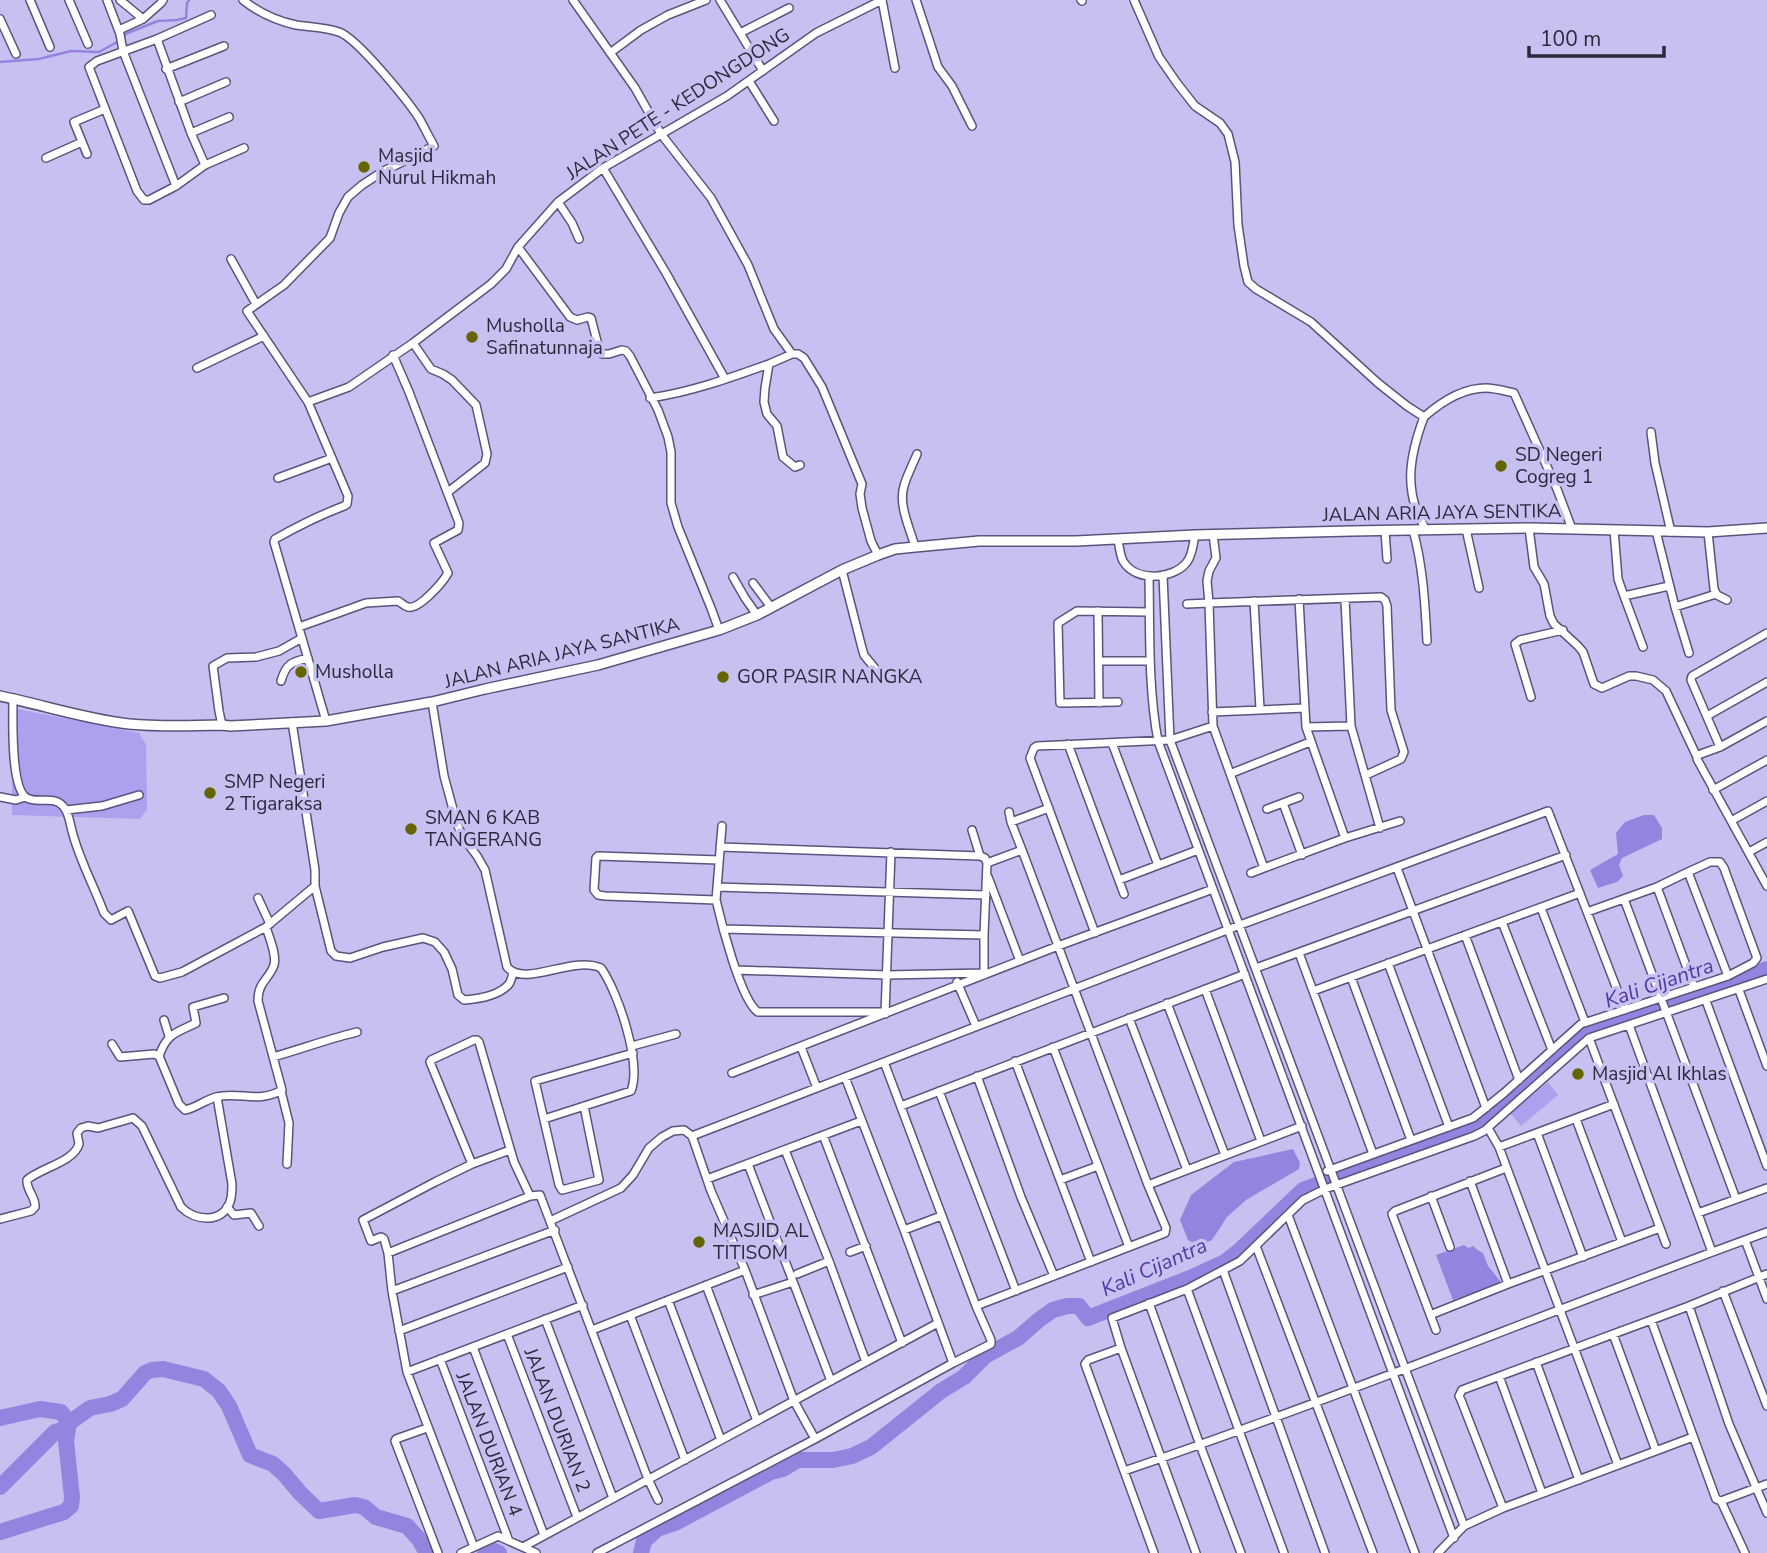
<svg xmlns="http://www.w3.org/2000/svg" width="1767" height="1553" font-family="'Nunito Sans',sans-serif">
<rect width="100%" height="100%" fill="#c6c1f0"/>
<path fill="#aca0ef" d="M12 708 139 733 146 745 147 810 140 819 12 815Z
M1548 1082 1558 1095 1521 1126 1510 1113Z"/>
<path fill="#9484e0" d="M1644 815H1654L1662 828V839L1622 858 1619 865 1623 876 1617 882 1598 888 1590 870 1618 854 1616 833 1625 822Z
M1293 1149 1300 1163 1299 1169 1246 1200 1227 1217 1212 1240 1199 1246 1188 1240 1180 1220 1191 1195 1234 1162Z
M1464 1245 1468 1248 1474 1246 1476 1249 1483 1253 1488 1266 1502 1283 1453 1300 1436 1255Z"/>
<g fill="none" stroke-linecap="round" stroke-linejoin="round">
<path stroke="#9484e0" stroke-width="2.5" d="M124 37 125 34 158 21 177 20 186 18 187 3 189 0
M0 62 39 59 71 51 99 52 119 41"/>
<path stroke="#9484e0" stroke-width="16" d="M0 1418 40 1409 61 1412 69 1423 90 1408 110 1404 122 1399 145 1373 152 1370 163 1369 204 1379 219 1391 229 1406 250 1455 273 1464 284 1474 301 1494 319 1511 355 1505 364 1507 376 1517 407 1526 418 1538 427 1553
M0 1487 55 1432 64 1429 69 1423
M0 1532 64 1512 71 1506 72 1497 66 1441 69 1423
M485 1553 492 1550 499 1553
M641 1553 644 1541 657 1529 675 1523 771 1472 783 1469 798 1460H833L852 1456 871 1447 941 1391 964 1377 985 1356 1018 1338 1040 1319 1053 1310 1067 1306H1079L1088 1318 1190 1278 1225 1262 1239 1251 1303 1190 1470 1127 1502 1106 1581 1032 1665 1006 1767 969"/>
<defs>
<path id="minor" d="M30 0 50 47
M69 0 88 44
M107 0 120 34 123 51 176 186
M120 0 143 19
M243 0C258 12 278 21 296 25 310 27 325 27 339 32 357 38 407 100 419 118 424 127 429 137 434 146L382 172 362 185 348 197 339 213 330 238 284 285 247 311 308 402 348 496 347 504 344 506C320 515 298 526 275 539L274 542 326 721
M573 0 635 88 661 134 711 198 748 265 774 329 792 354
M720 0 763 71
M882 0 895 68
M916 0 938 67 952 86 972 126
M1081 0 1082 1
M1134 0 1159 57 1177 83 1195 106 1220 123 1228 134 1235 162 1238 225 1244 266 1248 282 1256 289 1311 322 1378 383 1407 406 1424 417C1441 402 1462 388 1486 388 1495 388 1505 391 1514 393L1557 489 1572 529
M0 19 16 54
M119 30 143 19 161 3 163 0
M740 33 789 8
M157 39 191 133 205 165 176 186 149 200H144L137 191 89 67 97 61Z
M157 39 211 15
M610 53 641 30 668 15 706 0
M166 69 224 46
M749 81 774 121
M179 102 226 82
M191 133 229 117
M87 154 74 122 105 109
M46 158 82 142
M205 165 244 148
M603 168 666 273 725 379
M558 202 572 223 579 239
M518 247 570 317 577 320 588 317 591 318 599 349 602 354H609L622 350 626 351 630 356 658 410 668 437 671 452V503L678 527 711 608 719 630
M231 259 256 304
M413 343 431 369 443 374 452 380 476 405 487 454 485 463 448 492
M197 368 264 336
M650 398C691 392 730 378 769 364
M308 402 349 387 413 343 491 284 506 269 518 247 558 202 603 168 727 96 816 33 882 0
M1424 417C1409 457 1403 492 1426 530
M1651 432 1655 463 1671 532
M800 465 795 467 783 457 777 426 767 414 764 402 765 388 769 364 792 354H798L804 358 822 387 862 484 860 494 862 508 871 541 878 555
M278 478 332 458
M1529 528 1534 567 1544 584 1550 616 1554 624 1578 646 1583 652 1594 684 1602 688 1629 676H1636L1653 680 1666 691 1697 757
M1466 529 1479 588
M1413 530C1423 566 1425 603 1427 641
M1614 530 1618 579 1624 596
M1385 531 1387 559
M1656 531 1675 607 1716 594
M1708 532 1714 589 1717 595 1727 600
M1118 539C1119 546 1120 555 1123 561 1136 583 1174 579 1187 562 1193 554 1193 543 1195 535
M915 547C910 528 898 505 904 486 907 475 913 464 917 454
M842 570 862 648 864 655 877 671
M1163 575 1170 740 1464 1526
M1149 576C1150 631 1148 687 1158 741L1454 1538
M733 577 745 598 757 615
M753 583 771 607
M1299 599 1306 727 1345 838
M1345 599 1351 726 1380 828
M1254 601 1260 709
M1187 604 1209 603 1207 581 1209 571 1216 558 1213 534
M1675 607 1689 653
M1098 611 1099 703
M299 627 366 603 398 601C400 602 406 607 408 607 419 610 443 582 448 573L434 543 458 530 459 523 409 392 393 355
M1643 647 1624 596 1669 586
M1099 661H1150
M281 681C286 664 291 662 308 658
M1531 697 1515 644 1520 640 1563 630
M13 698C13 718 10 789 27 798 38 804 53 795 63 806 69 812 70 824 72 831 79 859 94 886 104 913L111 920 128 911 155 976 160 978 182 972 266 927 315 886V870L292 722
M432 702 444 776 457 824 462 836 477 856 485 870 507 967C525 988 572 955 601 968 618 992 642 1063 631 1091L544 1119
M1118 702 1060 703 1058 623 1077 611 1149 612
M1212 712 1304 708
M1707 716 1767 682
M1767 721 1720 747 1698 755 1697 759 1767 886
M222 725 219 711 213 666 227 658 256 657 279 651 302 638
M1213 726 1209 603 1381 597 1385 600 1387 606 1391 710 1404 752 1401 759 1366 775
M1306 727 1351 726
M1112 743 1158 865
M1068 744 1124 894
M1720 747 1691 680 1692 676 1767 633
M1232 773 1310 742
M1713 790 1767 760
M0 797 16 800 25 797
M1283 803 1302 855
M1267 809 1299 797
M66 810 102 806 139 795
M1731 821 1767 801
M1011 822 1049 808
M972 830 980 856
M720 847 980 856 985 858 987 863
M1749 852 1767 842
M719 860 598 856 596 858 594 890 598 895 605 896 716 900C721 922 741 1001 758 1012H886
M1397 868 1486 1108
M1688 872 1710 862H1720L1724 868 1757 958 1753 963 1728 976
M1251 873 1264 868
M988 877 1020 961
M1119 880 1198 850
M315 886 331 951 336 956 350 958 383 947 423 938 435 942 444 952 452 969 458 995 464 1000C478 999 499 996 509 984 511 981 512 977 513 973
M717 887 986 895
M1657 887 1694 987
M258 898 270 924
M1624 899 1736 1199
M716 900 722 826
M1541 908 1585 1022
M1502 922 1552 1050
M723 929 984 935
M1095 933 1030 758 1034 748 1037 746 1170 740 1213 726 1264 868 1345 838 1400 821
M1465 935 1519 1080
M1299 953 1373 1154
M1388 963 1449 1127
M1256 968 1566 855
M736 970 887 975 984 973
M984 975V935L987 863 1022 850
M1351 977 1411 1140
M957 982 976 1026
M1205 989 1261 1141
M1739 990 1767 1066
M1313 991 1580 893
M224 998 193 1007 196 1023C176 1033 167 1033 159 1056L179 1104 185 1110C196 1108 205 1100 216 1097 240 1091 257 1104 282 1090L258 1001C258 981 269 980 274 965 277 955 269 937 266 927
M1706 1001 1767 1166
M1167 1003 1225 1155
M885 1014 891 852
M1129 1018 1187 1170
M164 1020 169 1036
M1629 1025 1712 1252
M1589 1038 1666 1244
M112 1044 120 1057 154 1054 159 1056
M632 1046 676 1034
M801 1047 817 1088
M1053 1047 1129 1247
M273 1057C301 1049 328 1039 357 1032
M1015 1061 1091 1262
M732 1073 1058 946 1213 889
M977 1076 1021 1197 1054 1276
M845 1077 904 1230 953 1363
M281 1091 289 1123 287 1164
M939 1091 1016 1291
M584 1106 599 1180 562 1190 559 1185 535 1081 633 1053
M901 1106 1245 974
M1576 1119 1622 1242
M1488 1128 1499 1147 1618 1465
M1537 1133 1583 1257
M823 1135 902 1343
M1499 1147 1614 1104
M785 1150 829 1261 866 1362
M472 1164 430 1062 431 1060 474 1040H477L479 1042 514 1162 530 1196
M748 1164 831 1381
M1327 1171 1473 1118 1504 1093 1581 1024 1728 976 1688 872 1657 887 1587 912
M707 1179 861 1121
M1060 1180 1098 1166
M1470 1181 1508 1284
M1148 1185 1302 1126
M1431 1196 1450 1247
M227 1207 234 1215 251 1213 259 1226
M1698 1213 1767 1188
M1288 1215 1415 1553
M0 1219 31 1211 35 1207C36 1197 26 1190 27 1180 40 1168 74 1162 79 1144 79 1143 77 1134 77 1133L81 1128 88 1126 98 1128 133 1118 142 1126 181 1207C195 1221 222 1224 230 1202 232 1196 232 1190 232 1184L217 1097
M550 1221 621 1188 633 1175 649 1148 662 1137 673 1131 684 1130 692 1136
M904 1230 941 1216
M1745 1240 1767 1299
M1256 1246 1373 1553
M850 1252 866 1246
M388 1253 530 1196 540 1195 648 1479 658 1500
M1223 1270 1325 1553
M797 1274 829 1261
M706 1285 757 1421
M1187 1289 1284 1553
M392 1291 555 1230
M1723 1291 1767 1406
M753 1295 793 1282
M668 1300 721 1440
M1149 1303 1200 1445 1241 1553
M976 1306 1165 1233 1166 1228 1148 1185 1022 850 1011 822 1009 812
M1689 1306 1729 1424 1767 1513
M630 1315 685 1460
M1430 1315 1508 1284 1660 1228
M545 1319 613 1498
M1651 1320 1716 1499 1721 1501 1745 1553
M592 1330 745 1270
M1436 1330 1392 1214 1395 1211 1506 1168
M399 1331 568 1267
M507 1334 577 1517
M1613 1334 1656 1451
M473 1347 544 1535
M1121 1348 1088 1360 1085 1364 1124 1471C1341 1397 1552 1310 1767 1232
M440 1359 509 1541
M1536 1362 1579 1480
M407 1372 583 1305
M1499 1376 1542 1493
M427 1428 396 1439 395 1441 438 1553
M815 1439 794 1401 745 1270 711 1191 692 1136 1240 925 1548 811 1625 1010
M1124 1471 1154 1553
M1721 1501 1767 1484
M1503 1508 1461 1400 1459 1396 1462 1390 1689 1306 1767 1274
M474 1547 407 1372 392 1291 388 1253 384 1239 381 1237 371 1241 363 1220 435 1182 472 1164 510 1150
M523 1547 938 1323
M461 1553 498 1536 536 1553
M597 1553 815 1439 953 1363 991 1344V1340L976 1306 884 1062
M1196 1553 1121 1348 1112 1318 1187 1289 1240 1261 1303 1200 1325 1189 1474 1136 1484 1131 1589 1038 1767 979
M1438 1553 1464 1526 1503 1508 1693 1437"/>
<path id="tertiary" d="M0 696C43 705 85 719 129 724 160 727 191 726 222 725L230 726 326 721 432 702 485 689 598 665 719 630 757 615 842 570 878 555 895 549 915 547 979 541H1076L1195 535 1351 531 1529 528 1708 532 1767 528"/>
</defs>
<use href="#minor" stroke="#5a547d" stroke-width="10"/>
<use href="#tertiary" stroke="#5a547d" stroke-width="12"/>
<use href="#minor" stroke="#fff" stroke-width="7"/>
<use href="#tertiary" stroke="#fff" stroke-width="9"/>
</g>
<g fill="#656500" stroke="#c6c1f0" stroke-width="2.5">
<circle cx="364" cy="167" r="7"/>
<circle cx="472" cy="337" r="7"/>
<circle cx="1501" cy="466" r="7"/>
<circle cx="301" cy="672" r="7"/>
<circle cx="723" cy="677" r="7"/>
<circle cx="210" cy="793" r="7"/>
<circle cx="411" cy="829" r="7"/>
<circle cx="1578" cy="1074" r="7"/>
<circle cx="699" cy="1242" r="7"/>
</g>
<g text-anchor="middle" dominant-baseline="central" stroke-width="7" stroke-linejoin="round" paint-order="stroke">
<g font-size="19" fill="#2b293b" stroke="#c6c1f0">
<text transform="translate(678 104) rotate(-33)">JALAN PETE - KEDONGDONG</text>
<text transform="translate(1442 513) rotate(-1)">JALAN ARIA JAYA SENTIKA</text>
<text transform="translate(562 653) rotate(-14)">JALAN ARIA JAYA SANTIKA</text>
<text transform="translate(557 1420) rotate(69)">JALAN DURIAN 2</text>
<text transform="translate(489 1444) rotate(69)">JALAN DURIAN 4</text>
</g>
<g font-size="19" fill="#2b293b" stroke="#c6c1f0" text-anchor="start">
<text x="378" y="156">Masjid<tspan x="378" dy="22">Nurul Hikmah</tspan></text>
<text x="486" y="326">Musholla<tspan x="486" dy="22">Safinatunnaja</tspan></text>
<text x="1515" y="455">SD Negeri<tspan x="1515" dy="22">Cogreg 1</tspan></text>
<text x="315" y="672">Musholla</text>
<text x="737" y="677">GOR PASIR NANGKA</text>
<text x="224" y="782">SMP Negeri<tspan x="224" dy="22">2 Tigaraksa</tspan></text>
<text x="425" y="818">SMAN 6 KAB<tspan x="425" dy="22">TANGERANG</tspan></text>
<text x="1592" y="1074">Masjid Al Ikhlas</text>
<text x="713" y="1231">MASJID AL<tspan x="713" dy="22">TITISOM</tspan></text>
</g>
<g font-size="21" font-style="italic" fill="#5538a3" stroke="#c6c1f0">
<text transform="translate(1659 983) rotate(-19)">Kali Cijantra</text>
<text transform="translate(1154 1267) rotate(-24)">Kali Cijantra</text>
</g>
</g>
<path d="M1529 46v10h135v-10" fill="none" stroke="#2b293b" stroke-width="3.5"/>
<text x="1540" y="46" font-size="21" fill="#2b293b" stroke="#c6c1f0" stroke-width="5" paint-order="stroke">100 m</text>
</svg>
